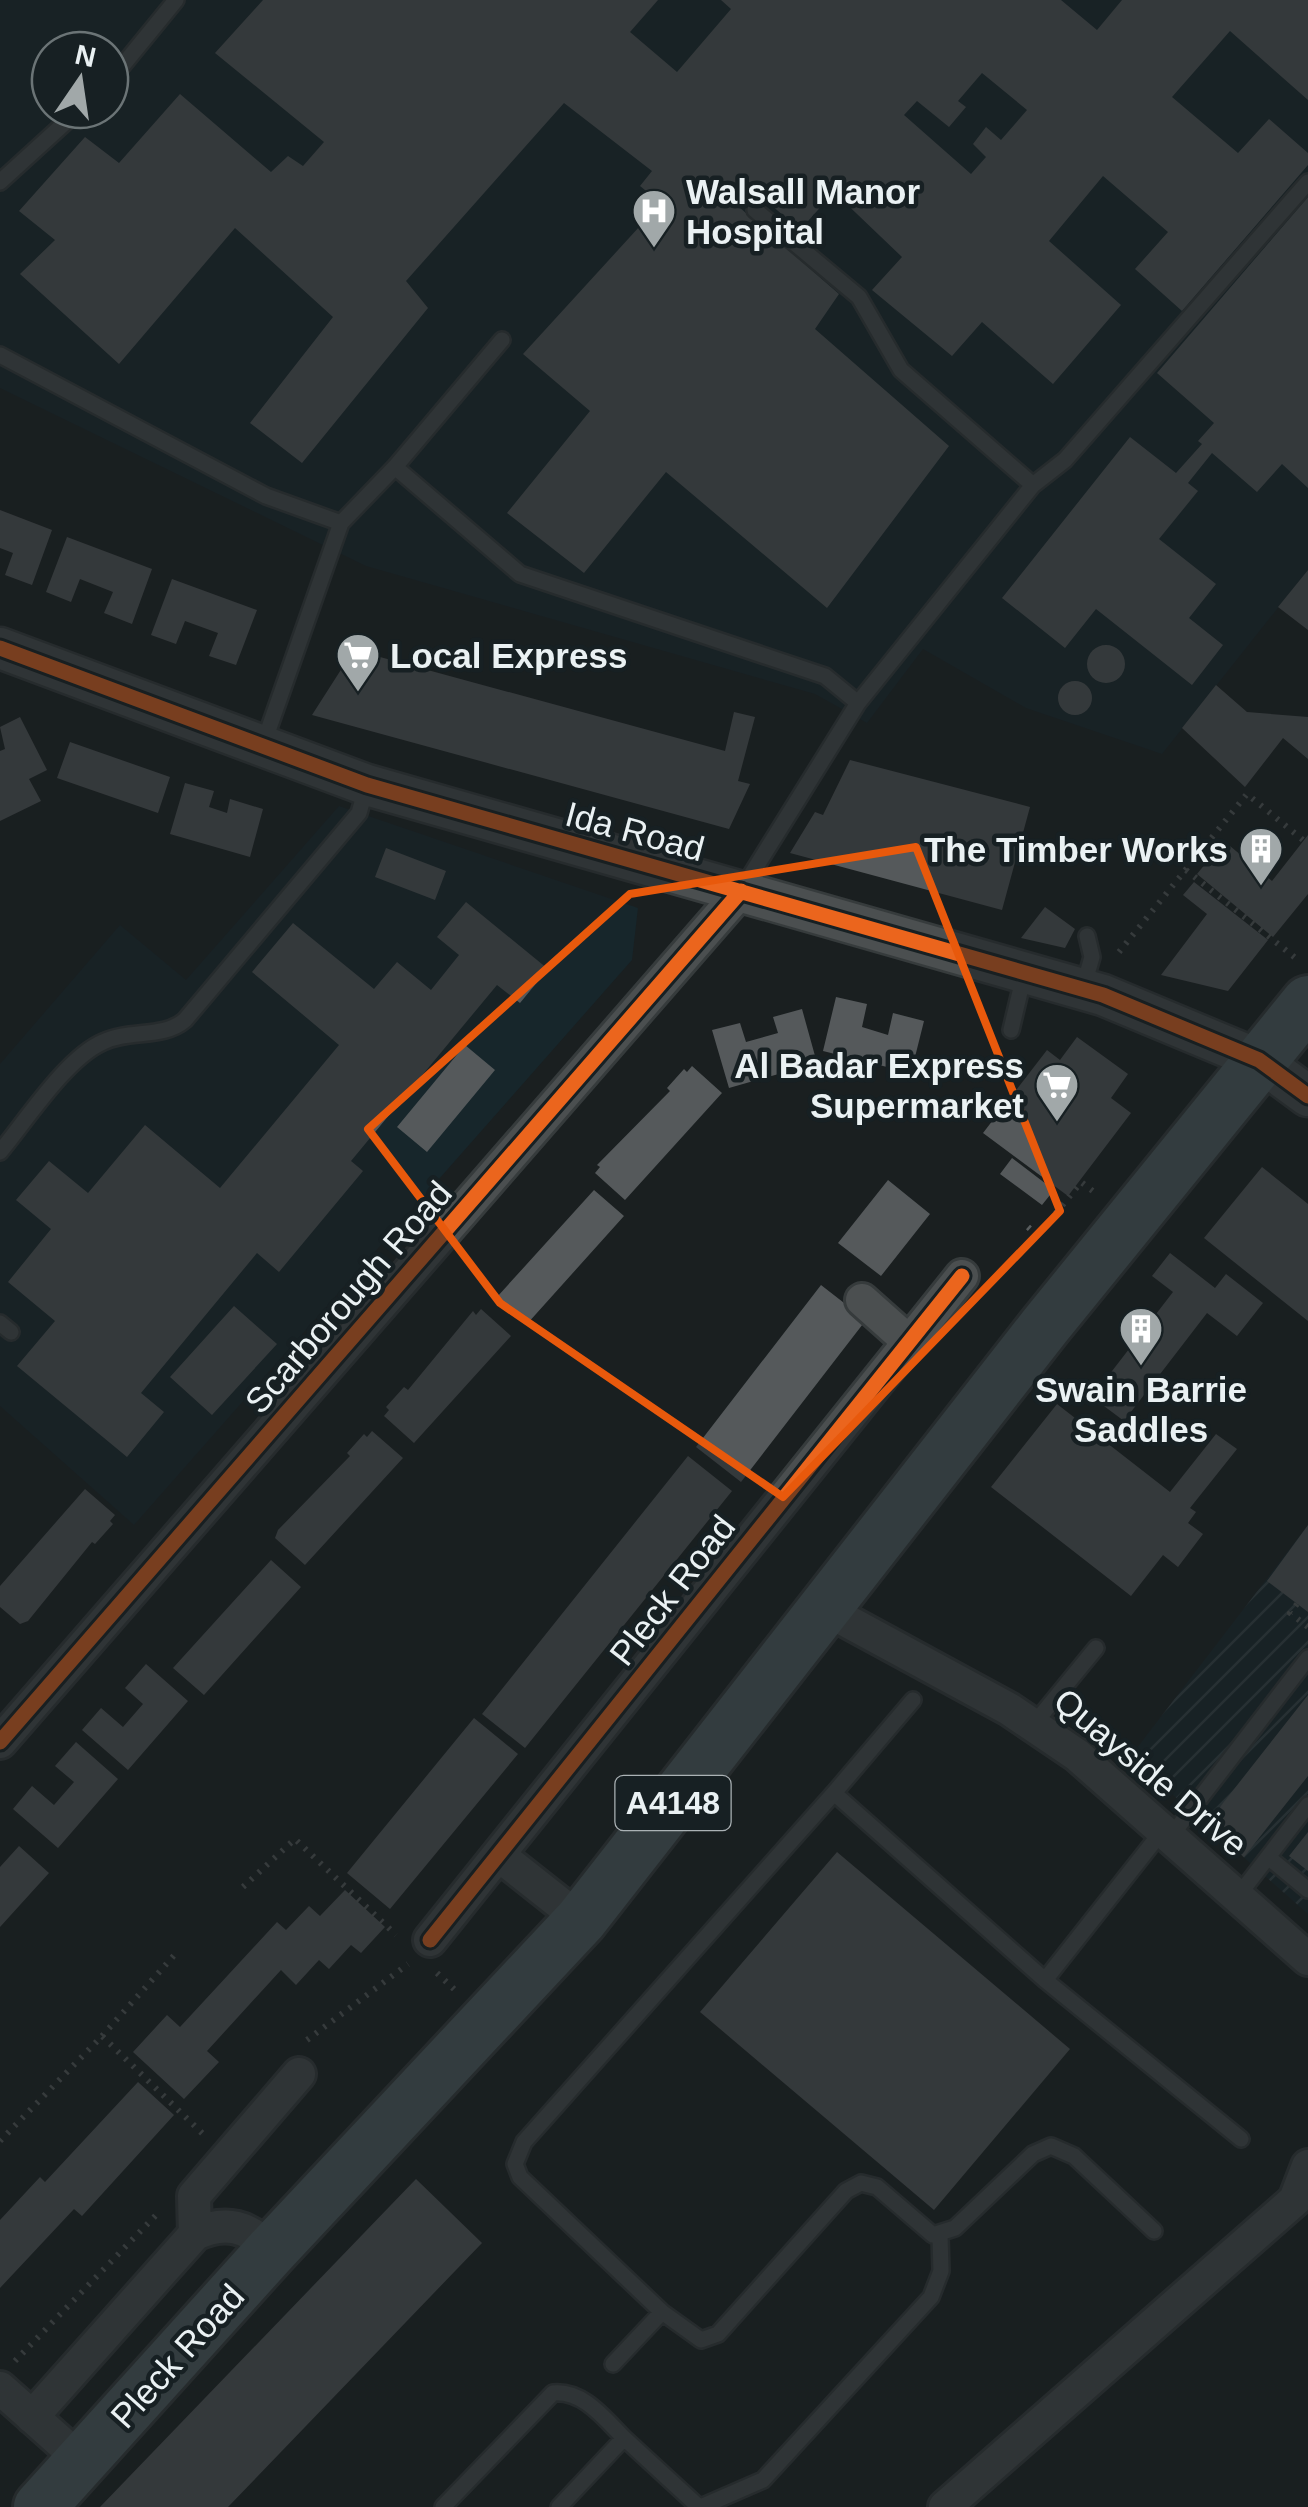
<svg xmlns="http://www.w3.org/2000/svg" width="1308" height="2507" font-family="Arial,sans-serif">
<defs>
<pattern id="industrial-furrows" width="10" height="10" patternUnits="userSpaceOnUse" patternTransform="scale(2.5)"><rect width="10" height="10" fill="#17262b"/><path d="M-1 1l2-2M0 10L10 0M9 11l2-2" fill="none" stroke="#39464a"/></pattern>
</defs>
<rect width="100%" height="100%" fill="#1a1f20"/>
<path fill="#17262b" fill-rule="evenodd" d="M0 0H1308V570L1162 754 1026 708 923 649 867 723 815 694 366 566 0 388ZM50 50H110V110H50Z
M339 806 638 908 632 960 134 1525 0 1406V1064L120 925 186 980Z"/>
<path fill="url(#industrial-furrows)" d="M1308 1525V1914L1130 1757Z"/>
<path fill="#55595b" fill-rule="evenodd" d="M263 0H658L630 32 677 72 731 9 721 0H1061L1097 30 1122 0H1308V100L1230 31 1172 97 1238 153 1269 119 1308 153V165L1182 311 1135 269 1168 232 1103 176 1049 241 1121 305 1053 384 982 322 952 356 872 290 902 257 834 192 800 230 755 191 739 207 839 294 815 329 949 446 827 608 666 472 584 573 507 513 590 411 523 354 661 203 640 186 652 171 564 103 406 281 428 308 302 463 250 423 333 317 235 228 119 364 20 274 55 240 19 211 85 137 119 163 180 94 271 172 288 156 303 166 324 142 215 53ZM982 73 1027 110 1001 140 986 127 973 144 986 157 971 174 904 115 917 101 949 127 966 107 958 101Z
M1308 197V488L1282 464 1257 492 1212 453 1188 483 1198 491 1159 539 1216 584 1189 618 1223 645 1192 685 1096 609 1065 648 1002 598 1130 437 1176 473 1202 444 1198 441 1214 423 1157 373Z
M0 510 52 530 32 585 5 575 13 553 0 548Z
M67 537 152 569 132 624 104 613 113 592 80 579 71 602 46 592Z
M1308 570V630L1278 607Z
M172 579 257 610 236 665 209 656 218 633 185 621 176 644 151 635Z
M1087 664a19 19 0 1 1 38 0a19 19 0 1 1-38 0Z
M369 654 725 751 734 712 755 717 738 781 750 784 729 829 312 715 344 665 363 672Z
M1058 698a17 17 0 1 1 34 0a17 17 0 1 1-34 0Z
M1216 685 1247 712 1308 717V759L1283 738 1245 787 1182 728Z
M20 717 47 770 29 779 41 801 0 821V751L5 749 0 727Z
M70 742 170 777 158 813 57 778Z
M850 760 1030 807 1002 910 790 853 815 812 823 815Z
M185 783 214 791 209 807 227 813 230 799 263 809 250 857 170 834Z
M1308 835V894L1273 937 1197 874 1224 841 1272 881Z
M386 848 446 871 435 900 375 877Z
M1194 882 1268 940 1228 991 1161 975 1207 914 1183 895Z
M466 902 548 969 520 1003 497 985 351 1161 363 1171 279 1272 257 1253 141 1393 164 1412 127 1457 17 1366 55 1321 8 1282 51 1229 16 1200 49 1161 88 1193 145 1125 220 1188 339 1045 252 972 293 923 374 989 397 962 431 990 459 955 437 937Z
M1045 907 1075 929 1065 948 1021 938Z
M836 997 867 1004 862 1027 888 1035 893 1013 924 1021 911 1073 823 1051Z
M802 1009 817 1063 729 1088 712 1030 740 1023 746 1042 778 1033 773 1017Z
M1077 1037 1128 1074 1111 1098 1131 1113 1068 1196 983 1133 1047 1050 1060 1060Z
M465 1045 495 1070 427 1152 397 1127Z
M692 1066 722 1093 625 1200 595 1173 600 1167 597 1165 670 1091 667 1088 684 1069 687 1072Z
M1012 1158 1054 1190 1042 1205 1000 1174Z
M1262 1167 1308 1204V1321L1204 1238Z
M888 1180 930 1214 881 1276 838 1243Z
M594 1190 624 1216 527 1324 497 1297Z
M1170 1253 1215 1288 1226 1274 1263 1303 1237 1336 1207 1313 1124 1421 1092 1397 1173 1292 1152 1276Z
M821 1285 866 1320 741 1482 696 1447Z
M234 1306 277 1344 212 1415 170 1377Z
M481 1309 511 1336 414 1443 384 1416 389 1410 386 1407 404 1387 408 1390 473 1311 476 1315Z
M1057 1404 1170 1492 1216 1434 1237 1449 1190 1508 1196 1512 1188 1523 1203 1534 1178 1567 1163 1555 1131 1596 991 1487Z
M372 1431 403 1458 305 1565 275 1538 278 1530 350 1456 347 1453 364 1434 367 1437Z
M688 1456 732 1491 525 1748 482 1714Z
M85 1489 115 1515 110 1521 113 1524 95 1544 92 1542 28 1621 20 1624 0 1607V1586Z
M1308 1525V1612L1267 1581Z
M271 1560 301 1587 204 1695 173 1668Z
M146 1664 188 1701 128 1770 82 1730 101 1708 123 1727 143 1704 125 1688Z
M1308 1695V1776L1244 1857 1205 1826Z
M474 1718 518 1754 390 1909 347 1873Z
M76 1742 118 1779 58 1848 13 1809 32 1786 54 1805 74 1782 55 1766Z
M1308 1832V1871L1289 1856Z
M19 1846 49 1873 0 1927V1867Z
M837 1852 1070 2049 934 2210 700 2012Z
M345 1890 385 1927 361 1953 351 1945 329 1969 319 1960 296 1985 281 1970 207 2051 219 2062 184 2099 133 2052 167 2015 180 2027 277 1922 286 1930 309 1906 320 1916Z
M138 2082 174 2115 82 2216 74 2209 0 2288V2220L40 2177 45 2182Z
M416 2179 482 2243 228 2507H100Z"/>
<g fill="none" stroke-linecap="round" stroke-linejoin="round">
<defs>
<path id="service" d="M110 81 176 0
M0 182 79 110
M755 210 859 297 901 370 1033 485
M0 355 266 496 341 523
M395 467 520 574 825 676 858 703
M263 745 341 523 395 467 502 340
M741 891 858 703 1033 485 1065 460 1308 182
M1083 988 1092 957 1087 936
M1011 1030 1024 975
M0 1152C26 1121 66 1058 103 1042 130 1029 163 1039 185 1020L359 813 367 785
M0 1323 11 1332
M913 1700 834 1793 1045 1980 1241 2139
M1034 1724 1096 1648
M834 1793 524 2142 515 2164 520 2177 662 2312 701 2340 718 2334 846 2191 861 2183 877 2187 933 2235 955 2228 1033 2154 1051 2146 1074 2156 1154 2231
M1171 1836 1308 1658
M1268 1857 1308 1890
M1238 1896 1308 1805
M1045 1980 1163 1830
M613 2364 662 2312
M443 2507 553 2393C583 2390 604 2418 624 2438
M559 2507 624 2438 699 2507
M701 2507 763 2480 931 2297 941 2271 940 2236"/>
<path id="minor" d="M862 1300 908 1341
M823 1608 1009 1709 1077 1755 1308 1959
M0 1742 741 891
M500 1856 581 1920
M430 1940 962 1276
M195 2234 194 2196 299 2074
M0 2388 83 2462
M32 2417 195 2234C227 2219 248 2227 272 2250
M945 2507 1295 2200 1308 2166"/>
<path id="tertiary" d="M0 648 367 785 1103 995 1259 1060 1308 1096"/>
<path id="trunk" d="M40 2507 272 2250 581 1920 1045 1326 1308 1002"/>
</defs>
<use href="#service" stroke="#363b3c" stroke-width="20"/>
<use href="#minor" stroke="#363b3c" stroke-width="38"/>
<use href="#tertiary" stroke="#363b3c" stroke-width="45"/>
<use href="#trunk" stroke="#363b3c" stroke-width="58"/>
<path stroke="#595d5e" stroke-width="6" stroke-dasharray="2.5 8" stroke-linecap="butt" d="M1186 870 1298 960
M1119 952 1247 794 1303 840
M1028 1227 1038 1236 1081 1182 1098 1195
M1297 1604 1290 1613 1308 1627
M243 1887 295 1839 396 1935
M437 1973 457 1992
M102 2036 178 1951
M307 2040 408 1964
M0 2141 102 2036 204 2135
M15 2361 159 2212"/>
<use href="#service" stroke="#4b4f50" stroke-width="15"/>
<use href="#minor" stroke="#4b4f50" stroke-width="32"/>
<use href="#tertiary" stroke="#4b4f50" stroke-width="40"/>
<use href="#trunk" stroke="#526064" stroke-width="52"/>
<defs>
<path id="cycleway" d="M0 648 367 785 1103 995 1259 1060 1308 1096
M0 1742 741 891
M430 1940 962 1276"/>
</defs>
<use href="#cycleway" stroke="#172023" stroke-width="21"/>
<use href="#cycleway" stroke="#eb651d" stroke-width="15"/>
</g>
<path d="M0 0H1308V2507H0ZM916 847 1060 1211 783 1497 500 1303 368 1129 630 894Z" fill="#1a1f20" fill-opacity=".55" fill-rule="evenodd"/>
<path fill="none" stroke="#e8590c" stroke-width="8" stroke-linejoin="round" d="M916 847 1060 1211 783 1497 500 1303 368 1129 630 894Z"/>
<defs>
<symbol id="hospital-pin" viewBox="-11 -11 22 30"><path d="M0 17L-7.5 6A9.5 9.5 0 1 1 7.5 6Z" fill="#a1a8a9" stroke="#172023"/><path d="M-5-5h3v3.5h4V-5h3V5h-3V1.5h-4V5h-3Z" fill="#fff"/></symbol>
<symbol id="supermarket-pin" viewBox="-11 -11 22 30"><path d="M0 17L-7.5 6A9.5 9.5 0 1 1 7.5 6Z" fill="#a1a8a9" stroke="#172023"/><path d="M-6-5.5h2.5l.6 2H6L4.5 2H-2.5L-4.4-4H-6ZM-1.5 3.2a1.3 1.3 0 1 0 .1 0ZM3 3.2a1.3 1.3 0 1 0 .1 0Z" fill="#fff"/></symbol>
<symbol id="building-pin" viewBox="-11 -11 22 30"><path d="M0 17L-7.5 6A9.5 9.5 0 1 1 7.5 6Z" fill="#a1a8a9" stroke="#172023"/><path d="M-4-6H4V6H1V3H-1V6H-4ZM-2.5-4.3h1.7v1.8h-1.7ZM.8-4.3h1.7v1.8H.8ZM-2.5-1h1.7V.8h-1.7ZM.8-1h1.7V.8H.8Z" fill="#fff"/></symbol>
</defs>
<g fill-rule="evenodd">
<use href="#hospital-pin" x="629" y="186" width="50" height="68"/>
<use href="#supermarket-pin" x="333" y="630" width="50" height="68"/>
<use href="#building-pin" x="1236" y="824" width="50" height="68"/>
<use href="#supermarket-pin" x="1032" y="1060" width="50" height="68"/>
<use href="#building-pin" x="1116" y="1304" width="50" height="68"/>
</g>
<g text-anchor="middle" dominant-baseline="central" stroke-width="9" stroke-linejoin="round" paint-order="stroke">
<rect fill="#172023" stroke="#abb2b5" stroke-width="2.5" x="615.5" y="1776" width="115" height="54" rx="8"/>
<g font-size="32" font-weight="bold" fill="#eaf1f3">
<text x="673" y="1803">A4148</text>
</g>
<g font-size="35" font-weight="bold" fill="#eaf1f3" stroke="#172023" text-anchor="start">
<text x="686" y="191">Walsall Manor<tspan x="686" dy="40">Hospital</tspan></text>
<text x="390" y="655">Local Express</text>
<text x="1228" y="849" text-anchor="end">The Timber Works</text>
<text x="1024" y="1065" text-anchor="end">Al Badar Express<tspan x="1024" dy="40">Supermarket</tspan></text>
<text x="1141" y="1389" text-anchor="middle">Swain Barrie<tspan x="1141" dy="40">Saddles</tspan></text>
</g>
<g font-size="35" fill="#eaf1f3" stroke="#172023">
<text transform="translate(635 831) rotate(15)">Ida Road</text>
<text transform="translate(348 1297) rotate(-49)">Scarborough Road</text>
<text transform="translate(672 1590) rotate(-52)">Pleck Road</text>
<text transform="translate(1151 1772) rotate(40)">Quayside Drive</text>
<text transform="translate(177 2356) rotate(-48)">Pleck Road</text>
</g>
</g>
<g transform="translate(80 80) rotate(13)"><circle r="48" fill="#172023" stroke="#6b7476" stroke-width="2.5"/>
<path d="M0-8L18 38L0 25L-18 38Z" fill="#a1a8a9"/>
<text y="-15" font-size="28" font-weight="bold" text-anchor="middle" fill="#eaf1f3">N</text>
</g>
</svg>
